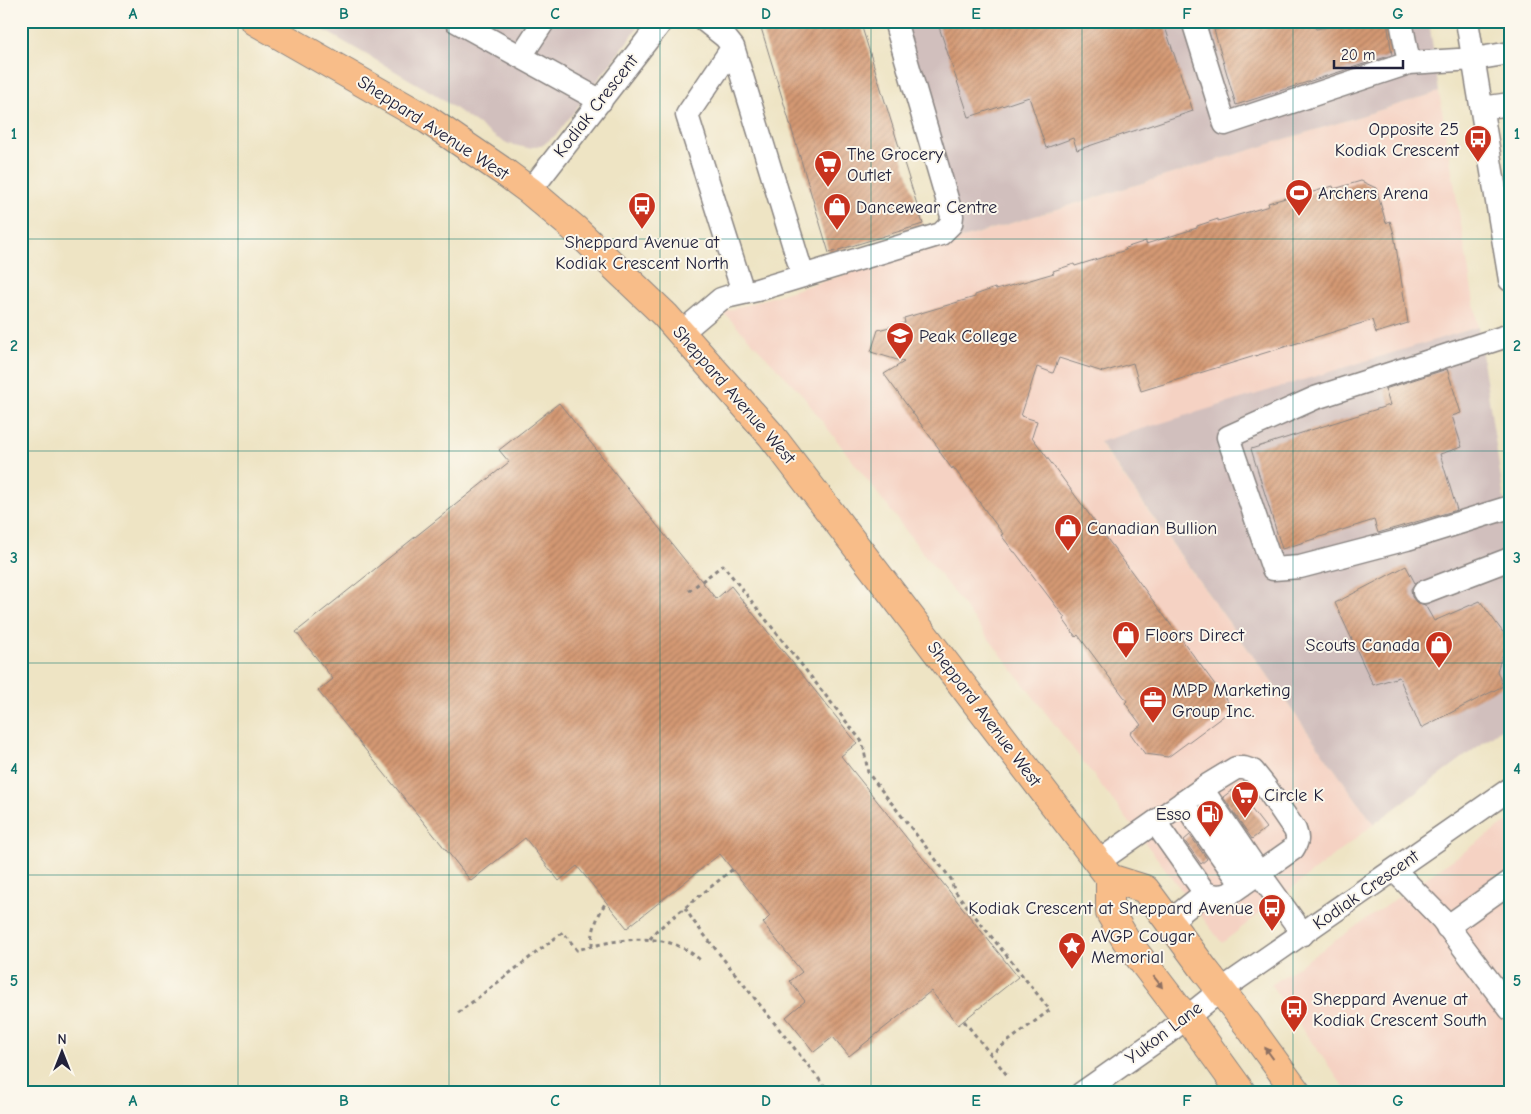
<svg xmlns="http://www.w3.org/2000/svg" width="1531" height="1114" font-family="'Comic Neue',sans-serif">
<defs>
<pattern id="building-hatch" width="6" height="6" patternUnits="userSpaceOnUse" patternTransform="scale(1.25)"><rect width="6" height="6" fill="#d49973"/><path d="M-1 1l2-2M0 6l6-6M5 7l2-2" fill="none" stroke="#ac7c60"/></pattern>
</defs>
<rect width="100%" height="100%" fill="#fbf7ec"/>
<filter id="ink" filterUnits="userSpaceOnUse"><feTurbulence type="fractalNoise" baseFrequency=".02" numOctaves="2"/><feDisplacementMap in="SourceGraphic" scale="10" xChannelSelector="R" yChannelSelector="G"/><feConvolveMatrix kernelMatrix="1 2 1 2 8 2 1 2 1" color-interpolation-filters="sRGB"/></filter>
<filter id="wash" filterUnits="userSpaceOnUse"><feTurbulence type="fractalNoise" baseFrequency=".0096" numOctaves="4" result="noise"/><feDisplacementMap in="SourceGraphic" scale="20" xChannelSelector="R" yChannelSelector="G"/><feGaussianBlur stdDeviation="1.12" result="paint"/><feColorMatrix in="noise" values="0 0 0 0 0 0 0 0 0 0 0 0 0 0 0 0 0 1.4 0 .05"/><feComposite in="paint" operator="in"/></filter>
<g filter="url(#wash)">
<rect width="100%" height="100%" fill="#eee4c4"/>
<path fill="#f5d2c3" d="M1439 92 1478 327 1099 443 1374 824 1222 943 799 391 723 312Z
M1510 820V1093H1348L1271 985Z"/>
<path fill="#d1bfbd" d="M308 21H643L557 134 543 145 528 148 509 144 497 138 433 93Z
M894 21H1429L1439 92 953 241Z
M1478 327 1510 539V719L1504 727 1374 824 1099 442Z"/>
<g id="blocks">
<path fill="url(#building-hatch)" d="M759 21H860L923 224 829 253Z
M937 21H1163L1193 111 1077 150 1073 138 1046 148 1029 97 969 117Z
M1249 21H1310L1316 29 1341 25 1342 21H1387L1392 55 1236 105 1214 30Z
M1361 181 1376 188 1386 223 1390 221 1394 234 1408 323 1376 333 1372 320 1141 391 1133 363 1103 372 1059 358 1053 373 1037 367 1021 416 1037 421 1032 437 1233 709 1168 757 1145 754 1130 733 1141 725 1125 703 1127 701 1078 635 1076 637 1063 619 1065 618 1015 552H1014L1001 535 1003 534 953 467 952 469 939 451 940 450 884 374 904 362 871 352 878 330 905 323 904 318 975 297V295L995 288 996 290 1054 273 1053 271 1074 264 1075 266 1126 250 1125 248 1146 241V244L1197 228V226L1218 219V221L1269 206 1268 203 1289 197 1290 199 1333 186 1334 189Z
M1447 369 1461 413 1452 416 1462 447 1440 454 1457 510 1378 533 1374 520 1282 549 1251 449 1390 405 1385 389Z
M559 403 716 599 731 586 857 743 841 756 1018 977 958 1025 931 991 849 1056 833 1037 814 1052 786 1017 805 1001 790 981 802 972 763 923 770 916 720 854 627 928 577 866 559 881 525 838 471 881 318 691 333 679 296 632 509 462 499 450Z
M1406 566 1415 583 1411 589 1412 597 1416 602 1425 605 1434 621 1480 601 1508 639 1497 671 1503 686 1421 728 1399 677 1373 685 1335 603Z
M1235 788 1266 828 1252 839 1223 797Z
M1190 835 1207 859 1201 864 1184 840Z"/>
</g>
</g>
<g filter="url(#ink)">
<use href="#blocks" fill-opacity="0" stroke="#888380" stroke-width="1"/>
<g fill="none" stroke-linecap="round" stroke-linejoin="round">
<defs>
<path id="minor" d="M456 21 601 101
M705 21 725 37 733 47 803 276
M1193 21 1225 124 1409 63 1474 59 1510 53
M1401 21 1409 63
M1467 21 1510 280
M733 47 687 115 743 292
M521 56 544 21
M1482 108 1510 104
M530 191 662 21
M681 333 721 299 730 296 757 290 941 234 951 224 952 216 895 21
M1510 335 1315 398 1228 437 1273 569 1300 567 1407 539 1510 507
M1424 592 1510 559
M1202 789 1259 873 1303 934
M1183 802 1242 885
M1098 862 1208 785 1236 768H1244L1253 771 1265 786 1295 830C1298 838 1298 841 1293 849L1229 894C1220 897 1214 896 1205 893L1155 822
M1394 870 1442 919 1510 1009
M1169 922 1205 893
M1447 927 1510 882
M1082 1093 1166 1034 1221 990 1510 789"/>
<path id="major" d="M255 21 428 120 507 174 530 191 576 230 665 315 771 435 1110 878 1145 889 1204 969 1248 1025 1297 1093
M1110 878V913L1126 940 1177 1007 1187 1017 1242 1093"/>
</defs>
<use href="#minor" stroke="#888380" stroke-width="25"/>
<use href="#major" stroke="#888380" stroke-width="30"/>
<path stroke="#888380" stroke-width="3" stroke-dasharray="4 4" stroke-linecap="butt" d="M689 591 723 565 863 743 868 773 951 879 954 890 1050 1010 990 1055
M685 908 694 922 830 1093
M650 939 656 931 733 869
M592 946C592 929 597 917 606 902
M458 1013 563 932 577 950C617 939 667 929 700 960
M964 1021 1007 1075"/>
<use href="#minor" stroke="#fff" stroke-width="22"/>
<use href="#major" stroke="#f8bd89" stroke-width="28"/>
</g>
<defs><path id="oneway-solid" d="M-6-.8H1V-3.2L6.5 0L1 3.2V.8H-6Z" transform="scale(1.25)"/></defs>
<g fill="#8d7062">
<use href="#oneway-solid" transform="translate(1158 982) rotate(52)"/>
<use href="#oneway-solid" transform="translate(1269 1053) rotate(-126)"/>
</g>
</g>
<path fill="none" stroke="#0f766e" stroke-width="1" stroke-opacity="0.55" d="M238 21V1093M449 21V1093M660 21V1093M871 21V1093M1082 21V1093M1293 21V1093M21 239H1510M21 451H1510M21 663H1510M21 875H1510"/>
<defs>
<symbol id="bus-pin" viewBox="-11 -11 22 30"><path d="M0 17L-7.5 6A9.5 9.5 0 1 1 7.5 6Z" fill="#c8321e" stroke="#fbf7ec"/><path d="M-5-6H5V4H4V6H2V4H-2V6H-4V4H-5ZM-3.5-4V0h7V-4ZM-3.5 1.2v1.5H-2V1.2ZM2 1.2v1.5H3.5V1.2Z" fill="#fff"/></symbol>
<symbol id="supermarket-pin" viewBox="-11 -11 22 30"><path d="M0 17L-7.5 6A9.5 9.5 0 1 1 7.5 6Z" fill="#c8321e" stroke="#fbf7ec"/><path d="M-6-5.5h2.5l.6 2H6L4.5 2H-2.5L-4.4-4H-6ZM-1.5 3.2a1.3 1.3 0 1 0 .1 0ZM3 3.2a1.3 1.3 0 1 0 .1 0Z" fill="#fff"/></symbol>
<symbol id="stadium-pin" viewBox="-11 -11 22 30"><path d="M0 17L-7.5 6A9.5 9.5 0 1 1 7.5 6Z" fill="#c8321e" stroke="#fbf7ec"/><path d="M0-5a6.5 5 0 1 0 0 10a6.5 5 0 1 0 0-10ZM-3.5-1.8h7v3.6h-7Z" fill="#fff"/></symbol>
<symbol id="shop-pin" viewBox="-11 -11 22 30"><path d="M0 17L-7.5 6A9.5 9.5 0 1 1 7.5 6Z" fill="#c8321e" stroke="#fbf7ec"/><path d="M-5-2.5h2.3a2.7 3.5 0 0 1 5.4 0H5L5.5 6h-11ZM-1.5-2.5h3a1.5 2.3 0 0 0-3 0Z" fill="#fff"/></symbol>
<symbol id="university-pin" viewBox="-11 -11 22 30"><path d="M0 17L-7.5 6A9.5 9.5 0 1 1 7.5 6Z" fill="#c8321e" stroke="#fbf7ec"/><path d="M0-5L7-2L0 1L-7-2ZM-4 1L0 2.5L4 1V4Q0 6-4 4Z" fill="#fff"/></symbol>
<symbol id="office-pin" viewBox="-11 -11 22 30"><path d="M0 17L-7.5 6A9.5 9.5 0 1 1 7.5 6Z" fill="#c8321e" stroke="#fbf7ec"/><path d="M-6-3h4V-5.5h4V-3h4V5H-6ZM-1-4.5V-3h2v-1.5ZM-6 0V1H6V0Z" fill="#fff"/></symbol>
<symbol id="fuel-pin" viewBox="-11 -11 22 30"><path d="M0 17L-7.5 6A9.5 9.5 0 1 1 7.5 6Z" fill="#c8321e" stroke="#fbf7ec"/><path d="M-5.5-6h7V0h2V4h1.3V-2.5L3-4.5l.8-.8L6-3V5H2.5V1h-1V6h-7ZM-4.2-4.7v3.2H.2V-4.7Z" fill="#fff"/></symbol>
<symbol id="sight-pin" viewBox="-11 -11 22 30"><path d="M0 17L-7.5 6A9.5 9.5 0 1 1 7.5 6Z" fill="#c8321e" stroke="#fbf7ec"/><path d="M0-6L1.8-2.2L6-1.7L2.9 1.2L3.7 5.4L0 3.3L-3.7 5.4L-2.9 1.2L-6-1.7L-1.8-2.2Z" fill="#fff"/></symbol>
</defs>
<g fill-rule="evenodd">
<use href="#bus-pin" x="1462" y="123" width="32" height="43"/>
<use href="#supermarket-pin" x="812" y="148" width="32" height="43"/>
<use href="#stadium-pin" x="1283" y="177" width="32" height="43"/>
<use href="#bus-pin" x="626" y="190" width="32" height="43"/>
<use href="#shop-pin" x="821" y="191" width="32" height="43"/>
<use href="#university-pin" x="884" y="320" width="32" height="43"/>
<use href="#shop-pin" x="1052" y="512" width="32" height="43"/>
<use href="#shop-pin" x="1110" y="619" width="32" height="43"/>
<use href="#shop-pin" x="1423" y="629" width="32" height="43"/>
<use href="#office-pin" x="1137" y="684" width="32" height="43"/>
<use href="#supermarket-pin" x="1229" y="779" width="32" height="43"/>
<use href="#fuel-pin" x="1194" y="798" width="32" height="43"/>
<use href="#bus-pin" x="1256" y="892" width="32" height="43"/>
<use href="#sight-pin" x="1056" y="930" width="32" height="43"/>
<use href="#bus-pin" x="1278" y="993" width="32" height="43"/>
</g>
<g text-anchor="middle" dominant-baseline="central" stroke-width="4" stroke-linejoin="round" paint-order="stroke">
<g font-size="18" fill="#22223b" stroke="#fbf7ec">
<text transform="translate(596 106) rotate(-52)">Kodiak Crescent</text>
<text transform="translate(433 128) rotate(33)">Sheppard Avenue West</text>
<text transform="translate(734 395) rotate(49)">Sheppard Avenue West</text>
<text transform="translate(984 714) rotate(53)">Sheppard Avenue West</text>
<text transform="translate(1366 890) rotate(-35)">Kodiak Crescent</text>
<text transform="translate(1164 1033) rotate(-37)">Yukon Lane</text>
</g>
<g font-size="18" fill="#22223b" stroke="#fbf7ec" text-anchor="start">
<text x="1459" y="129" text-anchor="end">Opposite 25<tspan x="1459" dy="21">Kodiak Crescent</tspan></text>
<text x="847" y="154">The Grocery<tspan x="847" dy="21">Outlet</tspan></text>
<text x="1318" y="193">Archers Arena</text>
<text x="856" y="207">Dancewear Centre</text>
<text x="642" y="242" text-anchor="middle">Sheppard Avenue at<tspan x="642" dy="21">Kodiak Crescent North</tspan></text>
<text x="919" y="336">Peak College</text>
<text x="1087" y="528">Canadian Bullion</text>
<text x="1145" y="635">Floors Direct</text>
<text x="1420" y="645" text-anchor="end">Scouts Canada</text>
<text x="1172" y="690">MPP Marketing<tspan x="1172" dy="21">Group Inc.</tspan></text>
<text x="1264" y="795">Circle K</text>
<text x="1191" y="814" text-anchor="end">Esso</text>
<text x="1253" y="908" text-anchor="end">Kodiak Crescent at Sheppard Avenue</text>
<text x="1091" y="936">AVGP Cougar<tspan x="1091" dy="21">Memorial</tspan></text>
<text x="1313" y="999">Sheppard Avenue at<tspan x="1313" dy="21">Kodiak Crescent South</tspan></text>
</g>
</g>
<rect width="1531" height="1114" fill="none" stroke="#fbf7ec" stroke-width="55"/>
<g transform="translate(62 1052)" stroke="#fbf7ec" stroke-width="4" paint-order="stroke">
<path d="M0-4L9 19L0 12L-9 19Z" fill="#22223b"/>
<text y="-8" font-size="14" font-weight="bold" text-anchor="middle" fill="#22223b">N</text>
</g>
<path d="M1334 60v8h69v-8" fill="none" stroke="#22223b" stroke-width="2.5"/>
<text x="1341" y="60" font-size="15" fill="#22223b" stroke="#fbf7ec" stroke-width="4" paint-order="stroke">20 m</text>
<rect x="28" y="28" width="1476" height="1058" fill="none" stroke="#0f766e" stroke-width="2"/>
<g font-size="16" text-anchor="middle" font-weight="bold" fill="#0f766e">
<text x="133" y="19">A</text>
<text x="344" y="19">B</text>
<text x="555" y="19">C</text>
<text x="766" y="19">D</text>
<text x="976" y="19">E</text>
<text x="1187" y="19">F</text>
<text x="1398" y="19">G</text>
<text x="14" y="139">1</text>
<text x="1517" y="139">1</text>
<text x="14" y="351">2</text>
<text x="1517" y="351">2</text>
<text x="14" y="563">3</text>
<text x="1517" y="563">3</text>
<text x="14" y="774">4</text>
<text x="1517" y="774">4</text>
<text x="14" y="986">5</text>
<text x="1517" y="986">5</text>
<text x="133" y="1106">A</text>
<text x="344" y="1106">B</text>
<text x="555" y="1106">C</text>
<text x="766" y="1106">D</text>
<text x="976" y="1106">E</text>
<text x="1187" y="1106">F</text>
<text x="1398" y="1106">G</text>
</g>
</svg>
